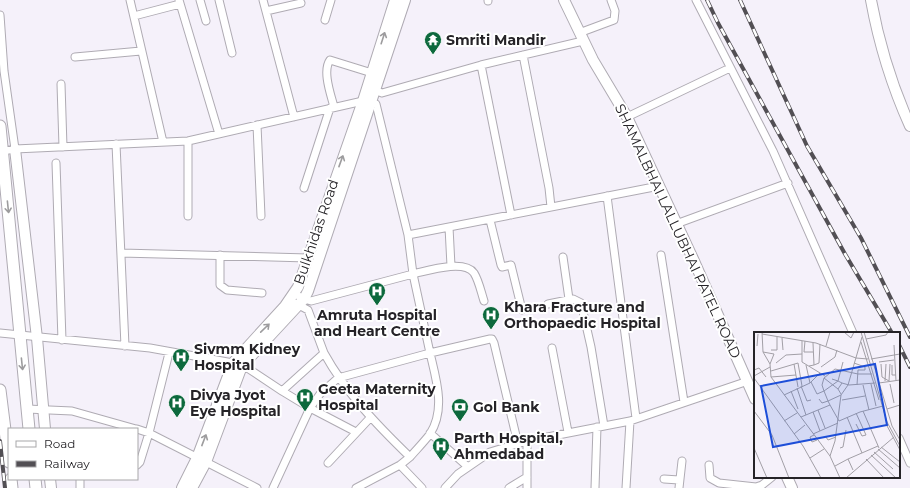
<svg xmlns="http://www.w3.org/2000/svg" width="910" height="488" font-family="Montserrat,sans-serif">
<rect width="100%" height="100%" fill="#f5f1fa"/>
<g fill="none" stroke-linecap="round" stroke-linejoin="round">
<defs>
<path id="street" d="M130 0 163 142
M179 0 219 134
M200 0 206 21
M219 0 232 53
M263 0 294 117
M488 0V1
M696 0 773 151 853 333
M266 11 301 3
M0 15 4 71 15 149
M134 16 180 4
M325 20 331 0
M579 33 614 20 615 11 611 0
M523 55 549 188 551 207
M75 57 141 51
M481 65 511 215
M61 84 63 147
M371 89 382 93 481 65 583 41
M334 107C331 95 322 71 330 60L372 73
M627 117 730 68
M257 125 261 216
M188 141V216
M116 144 125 346
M2 151 15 149 188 141 363 101 376 104 408 235 659 186
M56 163 62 340
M304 188 330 108
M607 196 636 418
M490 220 501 265 502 267 511 265 522 310
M676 224 788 183
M449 227 451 266
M121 253 308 258
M220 255V285L227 290 262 293
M661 255 684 402
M563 257 569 299
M295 294 304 299 311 301 413 274 408 235
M548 304 573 299 581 303 591 347 604 426
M0 333 150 348 233 363 249 369 282 391 324 353 308 310 295 303
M552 348 568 432
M324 353C346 393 377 425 410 457L400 465 356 488
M27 409 72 411 136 429
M137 429 149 433 257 488
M356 432 310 408 320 394 338 378 430 353 413 274C427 271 464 259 474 273 479 281 481 292 484 301
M430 433 468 467
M899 438 910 463
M527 441 630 421 748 381
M410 457C416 450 424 442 430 434 446 409 436 379 430 353L490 339H492L494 343 518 444
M328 463 370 418
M137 465 140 462 149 433 169 353
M400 465 422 488
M709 465 710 478 719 483 756 487 762 485 772 477
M80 479V488
M664 479 679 480
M273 488 310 408 282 391
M445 488 458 474 490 452 527 441V488
M509 488 527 477
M595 488 597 427
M626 488 630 421
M679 488 682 461"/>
<path id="secondary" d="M564 0 593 60 627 117 694 261 755 399
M871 0C879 44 892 86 910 126
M15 149 37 338 45 429
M787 477 792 488
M50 479 51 488
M182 488 197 458 233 363 285 306 298 287 363 101 395 0
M192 488 206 462 242 366 304 299 308 291 405 0"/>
<path id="primary" d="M0 126 29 429
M0 390 9 462
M11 479 12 488
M35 479 36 488"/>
</defs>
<use href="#street" stroke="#afabb3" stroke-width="9"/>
<use href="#secondary" stroke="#afabb3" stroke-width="12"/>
<use href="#primary" stroke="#afabb3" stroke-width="13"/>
<use href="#street" stroke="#fff" stroke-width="7"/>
<use href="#secondary" stroke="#fff" stroke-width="10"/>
<use href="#primary" stroke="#fff" stroke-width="11"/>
<defs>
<path id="rail" d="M707 0 718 23 845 254 892 333
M740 0 807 146 861 238 910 337
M899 345 910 367
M0 441 5 488"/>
</defs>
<use href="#rail" stroke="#524f54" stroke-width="4"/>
<use href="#rail" stroke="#fff" stroke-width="2.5" stroke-dasharray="8" stroke-linecap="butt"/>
</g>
<defs><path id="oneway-shaft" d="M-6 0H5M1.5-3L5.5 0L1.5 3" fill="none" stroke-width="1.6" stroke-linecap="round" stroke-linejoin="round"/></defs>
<g stroke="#9d9c9e">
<use href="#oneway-shaft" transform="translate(383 38) rotate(-72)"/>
<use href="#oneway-shaft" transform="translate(341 161) rotate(-70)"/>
<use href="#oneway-shaft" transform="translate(8 207) rotate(84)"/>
<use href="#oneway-shaft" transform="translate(265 328) rotate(-44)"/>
<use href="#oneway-shaft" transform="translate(22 364) rotate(84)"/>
<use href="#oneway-shaft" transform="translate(204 440) rotate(-69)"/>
</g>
<defs>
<symbol id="temple-pin" viewBox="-11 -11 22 30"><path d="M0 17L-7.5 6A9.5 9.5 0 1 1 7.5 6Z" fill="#0d693d" stroke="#fff"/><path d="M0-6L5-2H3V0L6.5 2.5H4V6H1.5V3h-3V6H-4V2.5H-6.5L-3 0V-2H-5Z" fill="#fff"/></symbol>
<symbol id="hospital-pin" viewBox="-11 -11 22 30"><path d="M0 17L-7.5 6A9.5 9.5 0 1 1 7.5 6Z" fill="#0d693d" stroke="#fff"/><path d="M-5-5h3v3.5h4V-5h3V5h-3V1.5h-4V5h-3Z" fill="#fff"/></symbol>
<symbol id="bank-pin" viewBox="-11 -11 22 30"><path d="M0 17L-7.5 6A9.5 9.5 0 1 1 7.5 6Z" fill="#0d693d" stroke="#fff"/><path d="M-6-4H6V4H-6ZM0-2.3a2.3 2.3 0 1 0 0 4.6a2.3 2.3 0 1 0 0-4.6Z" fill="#fff"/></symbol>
</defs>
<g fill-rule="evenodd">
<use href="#temple-pin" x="423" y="30" width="20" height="27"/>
<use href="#hospital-pin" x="367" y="281" width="20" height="27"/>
<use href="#hospital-pin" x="481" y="305" width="20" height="27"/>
<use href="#hospital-pin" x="171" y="347" width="20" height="27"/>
<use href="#hospital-pin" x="295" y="387" width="20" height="27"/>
<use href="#hospital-pin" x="167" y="393" width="20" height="27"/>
<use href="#bank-pin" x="450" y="397" width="20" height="27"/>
<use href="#hospital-pin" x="431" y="436" width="20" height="27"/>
</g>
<g text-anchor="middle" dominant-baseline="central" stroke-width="4" stroke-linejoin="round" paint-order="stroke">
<g font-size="14" font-weight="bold" fill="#252327" stroke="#fff" text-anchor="start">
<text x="446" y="40">Smriti Mandir</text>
<text x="504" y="307">Khara Fracture and<tspan x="504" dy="16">Orthopaedic Hospital</tspan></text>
<text x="377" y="315" text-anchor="middle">Amruta Hospital<tspan x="377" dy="16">and Heart Centre</tspan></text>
<text x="194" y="349">Sivmm Kidney<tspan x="194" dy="16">Hospital</tspan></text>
<text x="318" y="389">Geeta Maternity<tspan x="318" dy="16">Hospital</tspan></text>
<text x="190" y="395">Divya Jyot<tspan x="190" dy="16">Eye Hospital</tspan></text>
<text x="473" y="407">Gol Bank</text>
<text x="454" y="438">Parth Hospital,<tspan x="454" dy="16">Ahmedabad</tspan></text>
</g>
<g font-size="14" fill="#252327" stroke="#fff">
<text transform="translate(678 231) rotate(65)">SHAMALBHAI LALLUBHAI PATEL ROAD</text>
<text transform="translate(316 232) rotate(-71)">Bulkhidas Road</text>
</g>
</g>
<g transform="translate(754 332)">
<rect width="146" height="146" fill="#f5f1fa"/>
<path fill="none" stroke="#a29fa6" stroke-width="1" d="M8 0 9 20 16 32 17 45 76 124 86 146M90 0 97 6 100 0M107 0 133 90 146 114M110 0 138 94 146 108M8 2 62 11 102 26 114 27M28 6 29 18M112 7 132 3 134 0M48 9V30L71 44M51 9 50 20H59M107 10 125 68M140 13 142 49M3 14 4 2M72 14 76 0M17 18H23V5M9 20 20 22 16 32M117 27 146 22M125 30 140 28M22 31 32 23 48 22M44 31 48 54M100 31 111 35V38H104L103 53M40 32 44 55M127 32 128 45 135 49M52 33 56 51 66 41M60 33 65 31 66 12M138 33V43H142M55 34 60 33 59 11M67 35 81 25 83 18M0 38 5 36 12 45M17 39 44 31M0 44 16 35M17 45 42 43M0 46 49 114 67 146M131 49 132 32M135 49 136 32M57 50 63 62 70 59 68 53 70 46M88 51 84 49 89 30M125 51 146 48M117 52 122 74M136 52 140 71M109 53 115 78M47 54 53 69 57 68M43 56 52 83M84 57 70 46 81 37 104 42H118M37 59 44 77M87 62 84 57 88 51 95 53 121 51M30 63 56 51M65 67 68 71 74 69 70 59 84 49 78 47M88 68 111 64M76 73 74 69 87 63M133 77 146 73M64 78 71 96M0 79 18 103 35 146M109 79 125 116M59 80 66 99M102 81 112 103 108 104 102 92M47 85 76 73 85 89 106 80 129 74M93 85 108 121M30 89 43 81M132 92 146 118M40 102 51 93M59 102 84 91M60 103 56 105 58 110 63 108M72 105 74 108 82 105M127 115 146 130M0 116 13 146M86 116 89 115 92 98M124 117 146 136M120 120 139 137M117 123 142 146M76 124 81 109 87 63 94 53 108 5M56 126 70 117M94 127 124 114M112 127 130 146M81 134 94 127 99 138M92 146 140 105"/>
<path fill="#1d4ed8" fill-opacity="0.15" stroke="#1d4ed8" stroke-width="2" d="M121 32 133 93 19 115 7 54Z"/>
<rect width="146" height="146" fill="none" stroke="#252327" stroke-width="2"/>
</g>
<rect x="8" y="428" width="130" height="52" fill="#ffffff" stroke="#a8a7a9"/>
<rect x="16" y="441" width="20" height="6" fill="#ffffff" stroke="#a8a7a9"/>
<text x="44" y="448" font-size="12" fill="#252327">Road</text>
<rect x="16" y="461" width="20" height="6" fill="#524f54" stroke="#a8a7a9"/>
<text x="44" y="468" font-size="12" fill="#252327">Railway</text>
</svg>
